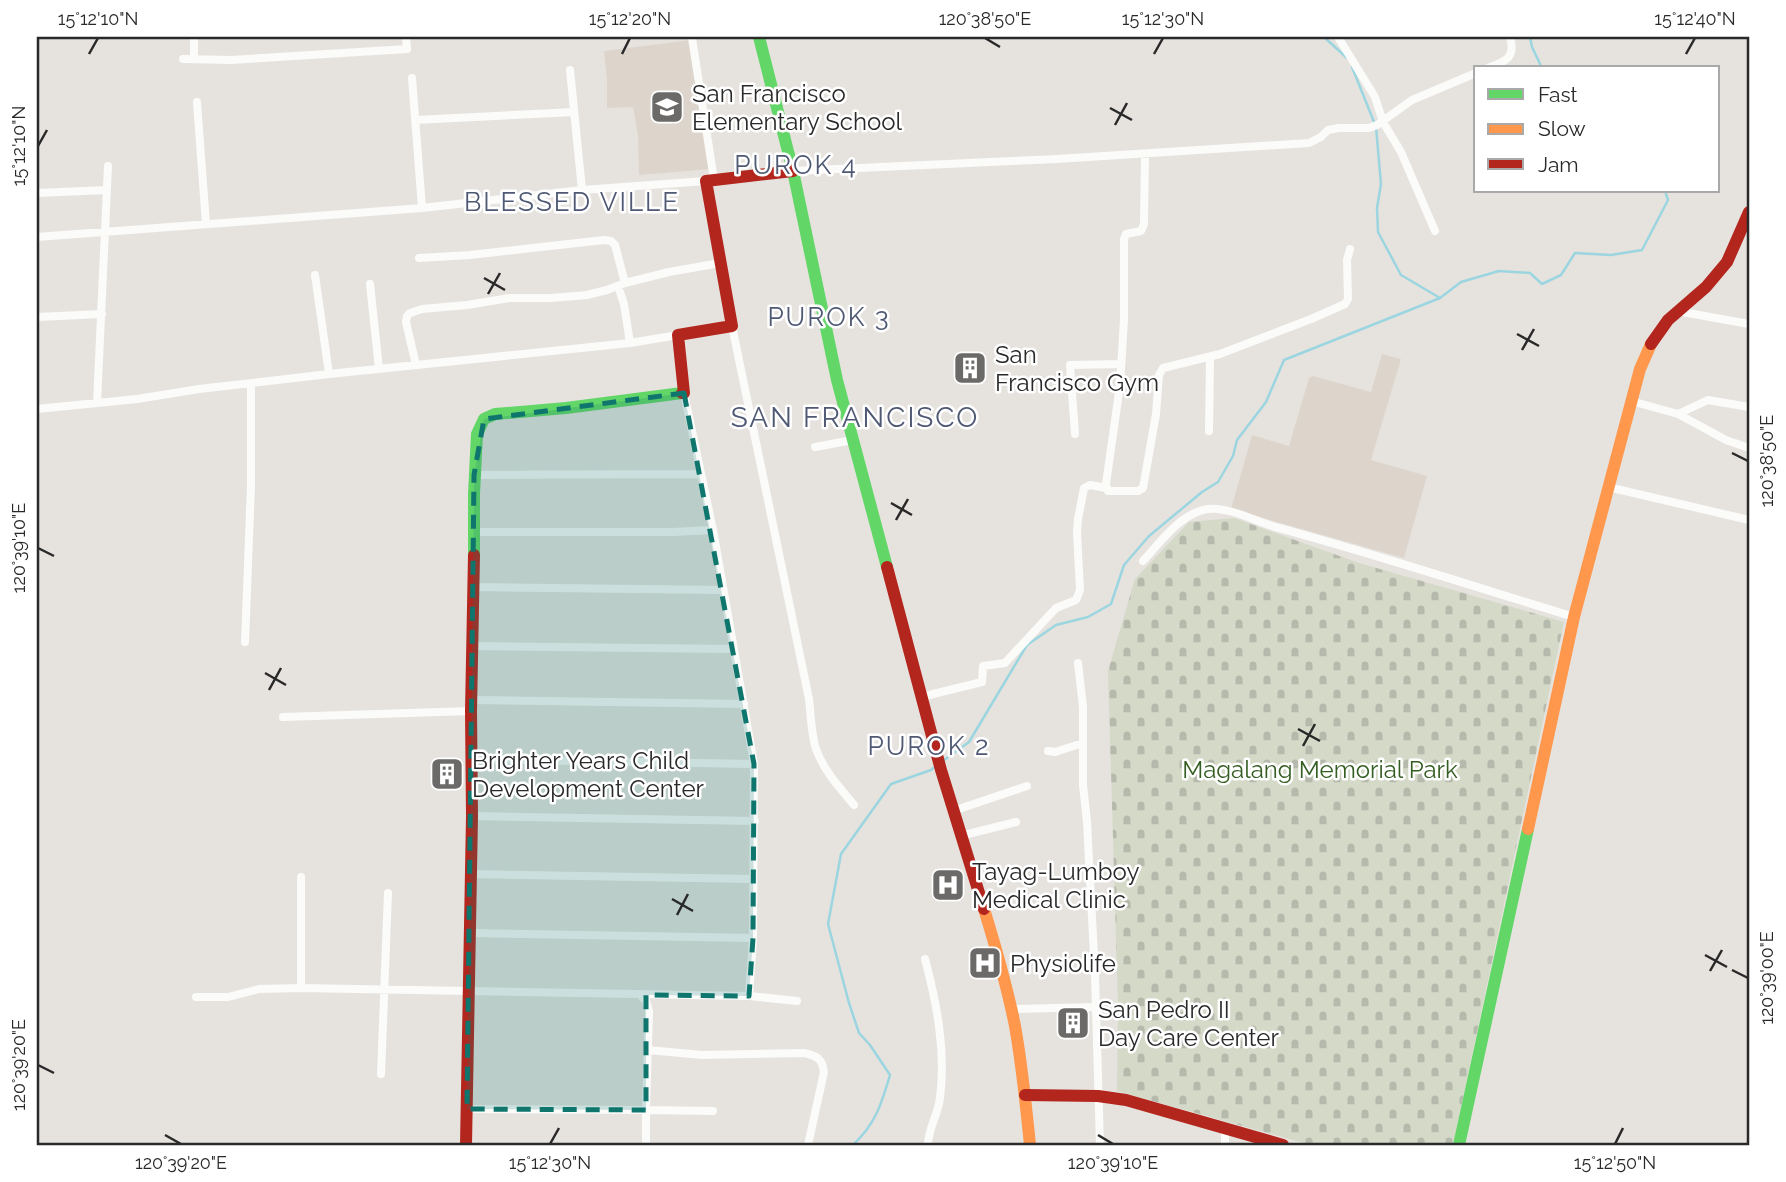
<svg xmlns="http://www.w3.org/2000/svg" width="1786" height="1182" font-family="Raleway,sans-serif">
<defs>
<pattern id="cemetery-stones" width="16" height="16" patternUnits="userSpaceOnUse" patternTransform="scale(1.75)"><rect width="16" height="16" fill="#d4d9c8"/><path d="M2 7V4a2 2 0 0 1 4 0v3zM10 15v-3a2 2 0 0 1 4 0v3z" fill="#b6baac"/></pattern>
</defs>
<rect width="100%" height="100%" fill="#e6e3df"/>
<path fill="#ddd5cc" d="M691 40 711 169 639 175 638 136 633 107 607 108V81L604 51Z
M1382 354 1401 359 1371 460 1427 476 1404 558 1231 509 1252 435 1289 446 1309 378 1313 376 1371 392Z"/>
<path fill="url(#cemetery-stones)" d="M1234 518 1359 563 1564 622 1453 1145H1311L1117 1091 1118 1006 1108 671 1135 579 1189 522Z"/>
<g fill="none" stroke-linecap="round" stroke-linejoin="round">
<path stroke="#9bd5e0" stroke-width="2.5" d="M1324 37 1347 58
M1530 37 1532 47 1542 68
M1352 67 1374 122
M1376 127 1381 184 1377 208 1378 232 1401 275 1440 298
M944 760 969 742 1027 645 1056 625 1088 617 1111 604 1124 565 1149 536 1202 492 1218 482 1233 456 1237 440 1266 402 1284 360 1440 298 1461 282 1499 271 1530 273 1542 284 1561 275 1575 253 1611 255 1642 250 1668 200 1665 191
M853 1145C876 1123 881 1105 890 1075L870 1045 859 1033 849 1003 828 924 841 854 891 784 931 770 936 766"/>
<path stroke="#fbfbfa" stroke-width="8" d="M1338 37 1375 97 1383 122 1401 152 1435 231
M692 38 714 180
M183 59 231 60 407 49 406 37
M194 59V37
M1488 68C1506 61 1516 58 1510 37
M570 70 582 190
M412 78 422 208
M197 102 206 224
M415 120 574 112
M1145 154 1144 224 1141 231 1126 234 1124 239V320L1120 385 1106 484 1108 491H1138L1143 488 1156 414 1159 375 1163 368 1220 354 1311 319 1345 304 1348 299 1347 260 1350 249
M793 171 1057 159 1309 143 1321 137 1328 130 1339 128H1369L1377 125 1412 100 1476 73
M37 193 107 190
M37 237 422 208 582 190 706 181
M419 258 470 255 604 240 611 241 615 245 625 283
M315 275 329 374
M370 284 379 369
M618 286 624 304 630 343
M1677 311 1749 324
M37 317 102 314
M732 326 809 699C811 715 811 734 816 749 824 771 839 787 854 805
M416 365 406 322 407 316 410 313 422 309 467 305 510 298H551L587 295 607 290 625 283 669 272 720 263
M1631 401 1678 414 1726 440 1749 448
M97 403 108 166
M37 409 137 399 199 389 329 374 630 343 678 335
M1678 414 1708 400 1749 407
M1209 431 1210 357
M1075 434 1070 365 1120 364
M815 447 853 440
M474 475 701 474
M1608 487 1749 520
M474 532H673L713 530
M1143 561C1161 542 1180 513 1208 509 1228 506 1259 523 1279 528 1378 555 1476 587 1574 617
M474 587 723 590
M245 642 251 486V383
M473 646 733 649
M1078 663 1083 707V785L1087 822 1095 975 1100 1145
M921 697 982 682 983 666 1005 663 1056 608 1076 600 1080 590 1077 533 1078 519 1084 488 1090 485 1106 488
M472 700 744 704
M283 717 471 711
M1048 751 1055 752 1083 743
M471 759 754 764
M953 811 1027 786
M472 816 755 821
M960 836 1016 822
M470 874 753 879
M301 877V988
M469 933 753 938
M925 959C937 1004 946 1052 940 1098 938 1115 928 1129 928 1145
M640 995 646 1001 649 1011 646 1110 713 1111
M749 996 797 1001
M196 997H228L259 989 301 988 749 996 753 938 754 764 713 530 684 393
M1012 1009 1095 1007
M648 1050 702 1055 804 1053C817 1056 822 1058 824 1072L808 1145
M381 1074 388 893
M467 1109 646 1110V1145
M1225 1128V1145"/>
<path stroke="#63d668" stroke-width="12" d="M759 37 793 171 837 380 887 567
M474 555V494L477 434 484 419 495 414 566 408 682 393
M1459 1145 1528 829"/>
<path stroke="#ff974d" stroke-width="12" d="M1528 829 1574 617 1640 369 1651 344
M984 909C996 948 1007 986 1015 1026 1022 1065 1026 1105 1030 1145"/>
<path stroke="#b3261e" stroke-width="12" d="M1651 344 1668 320 1706 287 1727 262 1749 212
M682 393H684L678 335 732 326 706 181 793 171
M887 567 941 770 984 909
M1025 1095 1098 1096 1126 1100 1283 1145
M466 1145 472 816 471 711 474 555"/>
</g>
<path fill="#0f766e" fill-opacity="0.2" stroke="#0f766e" stroke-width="5" stroke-dasharray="14 9" stroke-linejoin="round" d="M684 393 754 764 753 938 749 996 646 995V1110L467 1109 474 475 484 419Z"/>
<path fill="none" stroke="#292929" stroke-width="2.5" d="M985 38 1000 47M89 54 98 38M622 54 630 38M1154 54 1163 38M1686 54 1695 38M1110 108 1132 120M1115 125 1127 103M38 146 47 130M484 278 505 290M488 294 500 273M1517 334 1539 346M1522 350 1534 329M1732 453 1748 461M891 503 912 515M896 520 908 499M38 548 54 556M265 673 286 685M269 690 281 668M1298 729 1320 741M1303 746 1315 724M672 899 693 911M677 915 688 894M1705 955 1727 967M1732 970 1748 978M1710 971 1722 950M38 1065 54 1073M165 1135 181 1144M1098 1135 1113 1144M550 1144 559 1128M1615 1144 1623 1128"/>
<defs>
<symbol id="school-square" viewBox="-11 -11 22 22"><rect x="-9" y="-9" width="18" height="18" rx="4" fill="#6b6a69" stroke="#fff"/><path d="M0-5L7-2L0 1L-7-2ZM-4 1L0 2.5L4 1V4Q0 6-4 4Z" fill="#fff"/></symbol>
<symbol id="building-square" viewBox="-11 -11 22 22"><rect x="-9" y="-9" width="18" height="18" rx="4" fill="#6b6a69" stroke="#fff"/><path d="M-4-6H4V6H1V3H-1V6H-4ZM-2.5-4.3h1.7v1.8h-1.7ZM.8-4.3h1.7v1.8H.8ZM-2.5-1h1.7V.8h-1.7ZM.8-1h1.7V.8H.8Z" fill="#fff"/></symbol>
<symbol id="hospital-square" viewBox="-11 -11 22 22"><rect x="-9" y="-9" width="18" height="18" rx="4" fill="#6b6a69" stroke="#fff"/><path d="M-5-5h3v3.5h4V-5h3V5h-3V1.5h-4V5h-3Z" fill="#fff"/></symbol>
</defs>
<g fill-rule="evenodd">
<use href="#school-square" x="648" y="88" width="38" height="38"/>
<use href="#building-square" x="951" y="349" width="38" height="38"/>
<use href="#building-square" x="428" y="755" width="38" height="38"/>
<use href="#hospital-square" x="929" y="866" width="38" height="38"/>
<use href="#hospital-square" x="966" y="944" width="38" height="38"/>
<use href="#building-square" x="1054" y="1004" width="38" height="38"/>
</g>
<g text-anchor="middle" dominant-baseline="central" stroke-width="5" stroke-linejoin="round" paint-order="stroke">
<g font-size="24" fill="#292929" stroke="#fff" text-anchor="start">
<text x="692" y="93">San Francisco<tspan x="692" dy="28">Elementary School</tspan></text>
<text x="995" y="354">San<tspan x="995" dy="28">Francisco Gym</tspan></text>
<text x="472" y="760">Brighter Years Child<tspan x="472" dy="28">Development Center</tspan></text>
<text x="972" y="871">Tayag-Lumboy<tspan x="972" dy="28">Medical Clinic</tspan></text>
<text x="1010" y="963">Physiolife</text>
<text x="1098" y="1009">San Pedro II<tspan x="1098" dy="28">Day Care Center</tspan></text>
</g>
<g font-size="24" fill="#345d22" stroke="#fff">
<text x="1320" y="769">Magalang Memorial Park</text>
</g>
<g font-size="26" letter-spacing="2" fill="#4f5974" stroke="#fff">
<text x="796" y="165">PUROK 4</text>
<text x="572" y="202">BLESSED VILLE</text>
<text x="829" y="317">PUROK 3</text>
<text x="929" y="746">PUROK 2</text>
</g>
<g font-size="28" letter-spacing="2" fill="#4f5974" stroke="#fff">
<text x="855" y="417">SAN FRANCISCO</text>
</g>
</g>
<rect width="1786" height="1182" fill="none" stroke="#ffffff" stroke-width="77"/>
<rect x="1474" y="66" width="245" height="126" fill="#ffffff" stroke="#a9a9a9" stroke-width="2"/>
<rect x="1488" y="89" width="35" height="10" fill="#63d668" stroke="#a9a9a9" stroke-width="2"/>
<text x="1538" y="102" font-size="21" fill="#292929">Fast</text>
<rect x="1488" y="124" width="35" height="10" fill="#ff974d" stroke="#a9a9a9" stroke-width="2"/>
<text x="1538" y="136" font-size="21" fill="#292929">Slow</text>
<rect x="1488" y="159" width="35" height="10" fill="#b3261e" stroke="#a9a9a9" stroke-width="2"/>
<text x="1538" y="172" font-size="21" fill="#292929">Jam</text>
<rect x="38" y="38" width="1710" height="1106" fill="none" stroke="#292929" stroke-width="2.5"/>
<g font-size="18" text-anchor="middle" fill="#292929">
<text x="98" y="25">15°12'10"N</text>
<text x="630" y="25">15°12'20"N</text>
<text x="985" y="25">120°38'50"E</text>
<text x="1163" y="25">15°12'30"N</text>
<text x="1695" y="25">15°12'40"N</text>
<text transform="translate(19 146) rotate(-90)" y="6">15°12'10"N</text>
<text transform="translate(1767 461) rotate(-90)" y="6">120°38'50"E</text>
<text transform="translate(19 548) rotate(-90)" y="6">120°39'10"E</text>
<text transform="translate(1767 978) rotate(-90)" y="6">120°39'00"E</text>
<text transform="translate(19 1065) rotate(-90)" y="6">120°39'20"E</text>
<text x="181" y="1169">120°39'20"E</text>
<text x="550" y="1169">15°12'30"N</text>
<text x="1113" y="1169">120°39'10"E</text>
<text x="1615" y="1169">15°12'50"N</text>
</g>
</svg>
